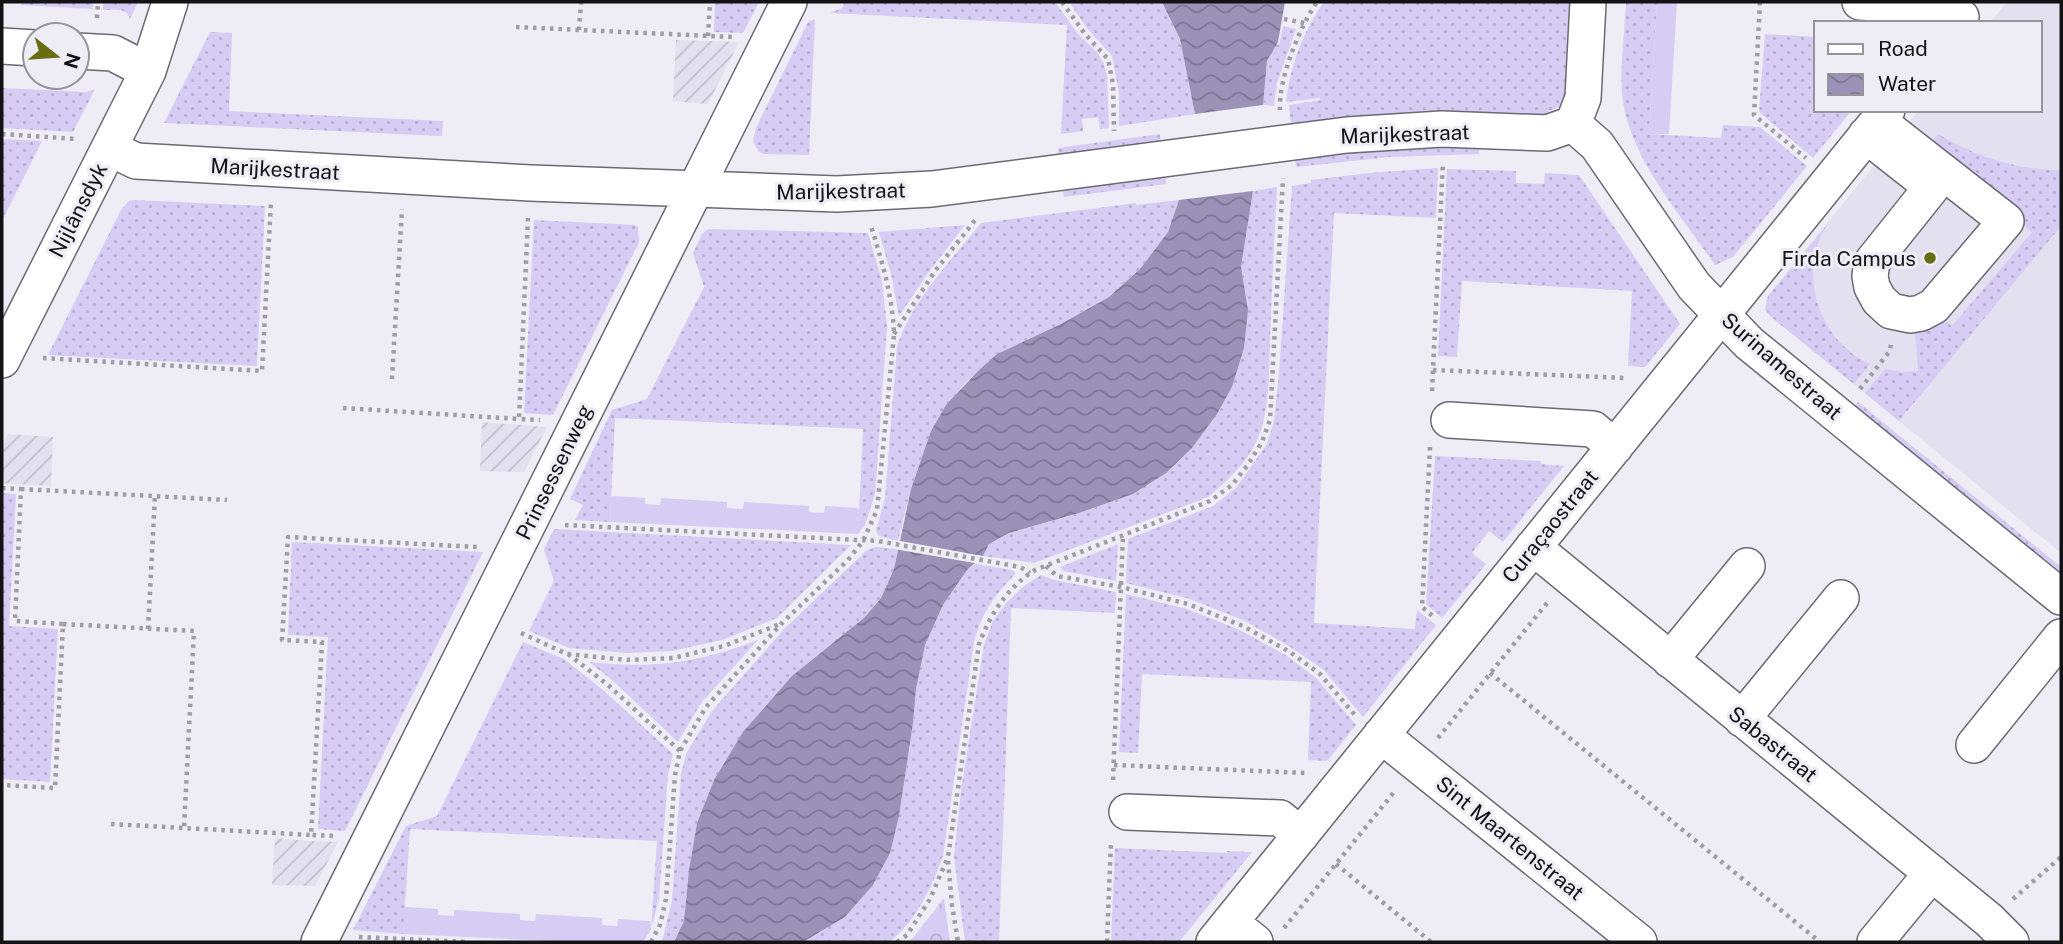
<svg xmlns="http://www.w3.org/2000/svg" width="2063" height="944" font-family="'Public Sans',sans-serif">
<defs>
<pattern id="industrial-furrows" width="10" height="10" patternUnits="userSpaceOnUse" patternTransform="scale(1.75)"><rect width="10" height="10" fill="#e3e0f0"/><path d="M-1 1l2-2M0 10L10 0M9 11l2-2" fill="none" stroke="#c2bfcd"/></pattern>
<pattern id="grass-dots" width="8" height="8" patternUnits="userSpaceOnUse" patternTransform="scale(1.75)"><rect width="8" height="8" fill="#d6ccf4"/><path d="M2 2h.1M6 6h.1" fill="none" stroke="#b7aed0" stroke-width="1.8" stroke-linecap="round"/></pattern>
<pattern id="park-crowns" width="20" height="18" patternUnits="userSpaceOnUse" patternTransform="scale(1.75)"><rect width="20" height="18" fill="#d6ccf4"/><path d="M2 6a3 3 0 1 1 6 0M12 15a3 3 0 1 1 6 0" fill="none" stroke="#b7aed0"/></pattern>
<pattern id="water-waves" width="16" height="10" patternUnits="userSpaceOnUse" patternTransform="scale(1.75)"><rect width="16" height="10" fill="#9c92b8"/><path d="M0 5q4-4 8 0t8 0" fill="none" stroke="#7e7694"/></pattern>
</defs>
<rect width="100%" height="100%" fill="#eeecf5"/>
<path fill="#e3e0f0" d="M2007 2H2061V553L1770 316 1765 309 1768 296 1919 110H2040V23H1990Z"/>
<path fill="url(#industrial-furrows)" d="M676 40 739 42 708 104 673 101Z
M482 422 547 427 524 472 480 471Z
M8 434 53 437 51 486 2 483V446Z
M275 838 308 841 338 842 315 886 272 885Z"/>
<path fill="url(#grass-dots)" d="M21 2H93V9L21 5Z
M103 2H138L130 19C127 7 113 10 103 10Z
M715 2H759L743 33 714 32Z
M845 2H1055L1078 34 1097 52 1104 64 1107 76 1109 128 1100 129 1098 117 1082 119 1083 131 1061 134 1067 25 830 13 842 8Z
M1069 2H1162L1180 39 1195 114 1119 126V92L1112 56 1087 28Z
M1324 2H1575L1566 97 1558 107 1540 116 1291 127 1289 105 1321 100 1320 98 1286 102C1290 67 1303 31 1324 2Z
M1626 2H1657L1649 134 1721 138 1723 125 1760 127 1807 166 1733 257 1715 265C1681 215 1627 155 1622 93 1620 63 1625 31 1626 2Z
M815 19 809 155 764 154 759 152 753 141 756 128 808 22Z
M1283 26 1296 29 1277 83 1274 106 1263 105 1267 61 1275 44 1279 45Z
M210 32 232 33 229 111 443 121 442 136 164 123Z
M1765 34 1816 37V110H1852L1813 158 1759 112Z
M2 88 86 92 95 89 73 132 2 128Z
M1160 134 1161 145 1059 159 1058 148Z
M1938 134C1976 157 2016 170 2061 170V226L1899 421 1865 393 1885 369 1903 372 1918 371 1915 329 1943 318 1952 326 2032 232 1926 149Z
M2 139 42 141 2 221Z
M1479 145V154L1389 157 1296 167 1295 157 1366 149Z
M1438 168 1436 218 1334 213 1314 623 1415 629 1417 610 1436 625 1363 717 1324 670 1292 648 1245 621 1190 599 1126 583 1128 539 1213 506 1236 488 1267 444 1274 421 1279 373 1292 186 1311 183V180L1369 173Z
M1447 169 1516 171V183L1544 184 1545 173 1579 175 1680 324 1645 367 1628 366 1632 291 1462 281 1457 357 1438 356Z
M1165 173 1166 184 1064 197 1063 186Z
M1277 187C1274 238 1272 288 1270 339 1269 369 1270 413 1257 440 1247 463 1227 481 1208 497L1034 563 983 556 989 544 1010 533 1079 513 1133 494 1192 448 1217 414 1232 387 1248 309 1241 267 1253 191Z
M134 200 265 206 257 366 48 355 121 210 129 201Z
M1179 200 1168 232 1140 269 1109 297 1061 324 997 354 963 385 931 431 911 489 898 541 879 536 876 531 885 498 897 347C911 301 951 261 981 223L1136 203V205Z
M534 220 635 225 638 227 639 242 553 415 524 413Z
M1830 221C1795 268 1817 340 1870 364L1854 384 1770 316 1765 309 1768 296Z
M965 225 931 269 899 316 891 274 879 232Z
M708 229 868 233 882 281 887 326 875 494 865 525 858 534 863 429 615 418 610 522 575 520 583 505 570 499 612 410 647 399 704 287 693 253 702 234Z
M1858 402 2061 567V576L1853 408Z
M1435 456 1541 461V464L1564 466 1503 542 1489 531 1472 553 1486 564 1442 618 1426 604Z
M2 493 16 494 9 626 58 629 50 782 2 779Z
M554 529 851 545 777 618 722 640 672 651 627 653 569 648 529 631 554 581 544 549Z
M292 542 483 552 345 831 318 829 328 637 288 635Z
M1118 544 1116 581 1063 571 1060 567Z
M876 547 898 549 894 569 881 598 864 618 831 646 714 780 697 823 689 870 684 921 674 942H662L672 900 681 775 686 754 712 711 785 628 867 550Z
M976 564 1012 570 1016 573C992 599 984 609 974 642L943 856C931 889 917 919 890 942H803L845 917 873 885 899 816 913 723 916 689 925 645 943 605 967 570Z
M1041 575 1054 580 1116 592 1115 613 1011 608 999 942H965L954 856 961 791 984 645 993 621 1007 602 1024 586Z
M1126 594 1187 609 1240 630 1287 656 1316 678 1356 725 1327 761 1308 760 1311 682 1142 674 1138 753 1119 752Z
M758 640 701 703 678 742 612 680 589 662C653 669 698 663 758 640Z
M523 642 564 659 603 690 673 754 668 774 659 899 651 929 657 841 410 829 403 934 353 930 406 826 437 816Z
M1115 848 1227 853V851L1252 852 1179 942H1111Z"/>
<path fill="url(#park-crowns)" d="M944 898 950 942H908L913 938Z"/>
<path fill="#d6ccf4" d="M1657 2H1677L1669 134H1649Z
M613 496 645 498V504L660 505 661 498 727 502V508L743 509 744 502 809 506V512L824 513 825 506 857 508 859 509 858 534 610 522 611 497Z
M406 907 438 909V915L454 916V910L520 914V920L535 921 536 914 602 918V925L617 926 618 919 650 921 651 929 643 942H573L403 934 404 908Z"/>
<path fill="url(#water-waves)" d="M1162 2H1285L1278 42 1267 61 1263 105 1195 114 1180 39Z
M1253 191 1241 267 1248 310 1244 348 1232 387 1217 414 1192 448 1166 473 1133 494 1079 513 1009 533 989 544 983 556 967 570 943 605 925 645 916 689 913 723 899 816 890 853 873 885 845 917 803 942H674L684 921 689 870 697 823 714 780 743 732 792 676 864 618 881 598 894 569 911 489 931 431 946 405 978 371 997 354 1061 324 1109 297 1140 269 1168 232 1179 200Z"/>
<path fill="#eeecf5" d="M895 540 983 556 987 557 980 564 894 549Z"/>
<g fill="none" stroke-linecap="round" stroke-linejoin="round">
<defs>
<path id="minor" d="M1860 2 1948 7 1961 17
M2 46 35 48
M77 51 113 53 148 71
M1573 124 1597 145 1694 286 1749 343 2061 597
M1573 124 1583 98 1588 2
M1866 135 1932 187 1872 262 1870 276 1872 287 1879 300 1891 311 1910 315 1921 313 1934 306 2006 221 1878 121
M109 148 136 161 530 183 837 194 932 189 1347 135 1442 129 1547 133 1573 124
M2 360 148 71 170 2
M1449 420 1593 429 1615 447
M1533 547 1989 920 2011 942
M1670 660 1747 566
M1742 719 1841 598
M1381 735 1639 942
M1974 745 2061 637
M1127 812 1280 818 1301 835
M1230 922 1255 942
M319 942 789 2
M1214 942 1887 110
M1875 942 1932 873"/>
</defs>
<use href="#minor" stroke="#6b6971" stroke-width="38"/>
<path stroke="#9f9da4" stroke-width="4.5" stroke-dasharray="3.5 5" stroke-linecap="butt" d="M1062 2 1085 34 1108 59 1113 84 1114 131
M1760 2 1754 115 1806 158
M97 18 98 2
M1284 19 1305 23
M516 27 732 37
M579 30 581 2
M708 36 710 2
M1280 110C1278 80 1300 26 1317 2
M2 134 77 139
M528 218 519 419 540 420
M894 334 935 271 976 219
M43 358 262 371 271 201
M1433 370 1625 378
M392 379 402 209
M1860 389 1889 352 1891 345
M1432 391 1443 162
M343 408 519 419
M1430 447 1422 607 1435 618
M2 488 21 489 15 621 63 624 55 788 2 785
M21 489 227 500
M565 525 878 541 1020 567 1030 573
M1046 566 1057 576 1121 587 1188 604 1243 626 1290 652 1320 674 1355 715
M63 624 194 631 184 828
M148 629 155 496
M521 633 567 654 627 660 673 658 724 646 780 624
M568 654 608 685 680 751
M1490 673 1820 942
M1438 738 1547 603
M1114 765 1305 773
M1113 780 1123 536
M111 824 311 835
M333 836 311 835 322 642 282 640 288 537 477 547
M948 861 952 905 958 942
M1336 864 1431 942
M2013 899 2061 857
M1284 928 1395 791
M359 937 468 942
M651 942 660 925 666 899 675 775 680 751 706 707 781 624 848 560 863 541 877 510 894 335C893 297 882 262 871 226
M897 942 907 935 930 899 948 857 979 644C991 613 1007 588 1035 570L1210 501 1232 485 1247 466 1262 442 1270 420 1283 178
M1107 942 1111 841"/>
<use href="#minor" stroke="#fff" stroke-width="35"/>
</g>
<circle fill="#686d11" stroke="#eeecf5" stroke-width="2.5" cx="1930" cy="258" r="7"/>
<g text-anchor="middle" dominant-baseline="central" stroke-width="6" stroke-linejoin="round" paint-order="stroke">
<g font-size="21" fill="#131215" stroke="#eeecf5">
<text transform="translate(1405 134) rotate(-2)">Marijkestraat</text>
<text transform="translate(275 169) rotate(3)">Marijkestraat</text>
<text transform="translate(841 191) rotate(-1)">Marijkestraat</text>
<text transform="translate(78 210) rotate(-63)">Nijlânsdyk</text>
<text transform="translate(1782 366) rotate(41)">Surinamestraat</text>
<text transform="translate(554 472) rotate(-64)">Prinsessenweg</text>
<text transform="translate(1550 526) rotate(-51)">Curaçaostraat</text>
<text transform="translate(1773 744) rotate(39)">Sabastraat</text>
<text transform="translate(1510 838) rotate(39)">Sint Maartenstraat</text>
</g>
<g font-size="21" fill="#131215" stroke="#eeecf5" text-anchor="end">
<text x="1916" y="258">Firda Campus</text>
</g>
</g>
<rect width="2063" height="944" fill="none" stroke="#131215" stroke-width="7"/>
<rect x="1814" y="21" width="228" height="91" fill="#eeecf5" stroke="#96959b" stroke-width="2"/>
<rect x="1828" y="44" width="35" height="10" fill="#ffffff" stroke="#96959b" stroke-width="2"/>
<text x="1878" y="56" font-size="21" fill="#131215">Road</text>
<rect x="1828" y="74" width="35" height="21" fill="url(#water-waves)" stroke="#96959b" stroke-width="2"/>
<text x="1878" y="91" font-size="21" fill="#131215">Water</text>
<g transform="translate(56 56) rotate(107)"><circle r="33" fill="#eeecf5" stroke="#96959b" stroke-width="2"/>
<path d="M0-5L12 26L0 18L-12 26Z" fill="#686d11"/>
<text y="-10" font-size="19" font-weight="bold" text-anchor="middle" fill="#131215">N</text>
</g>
</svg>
